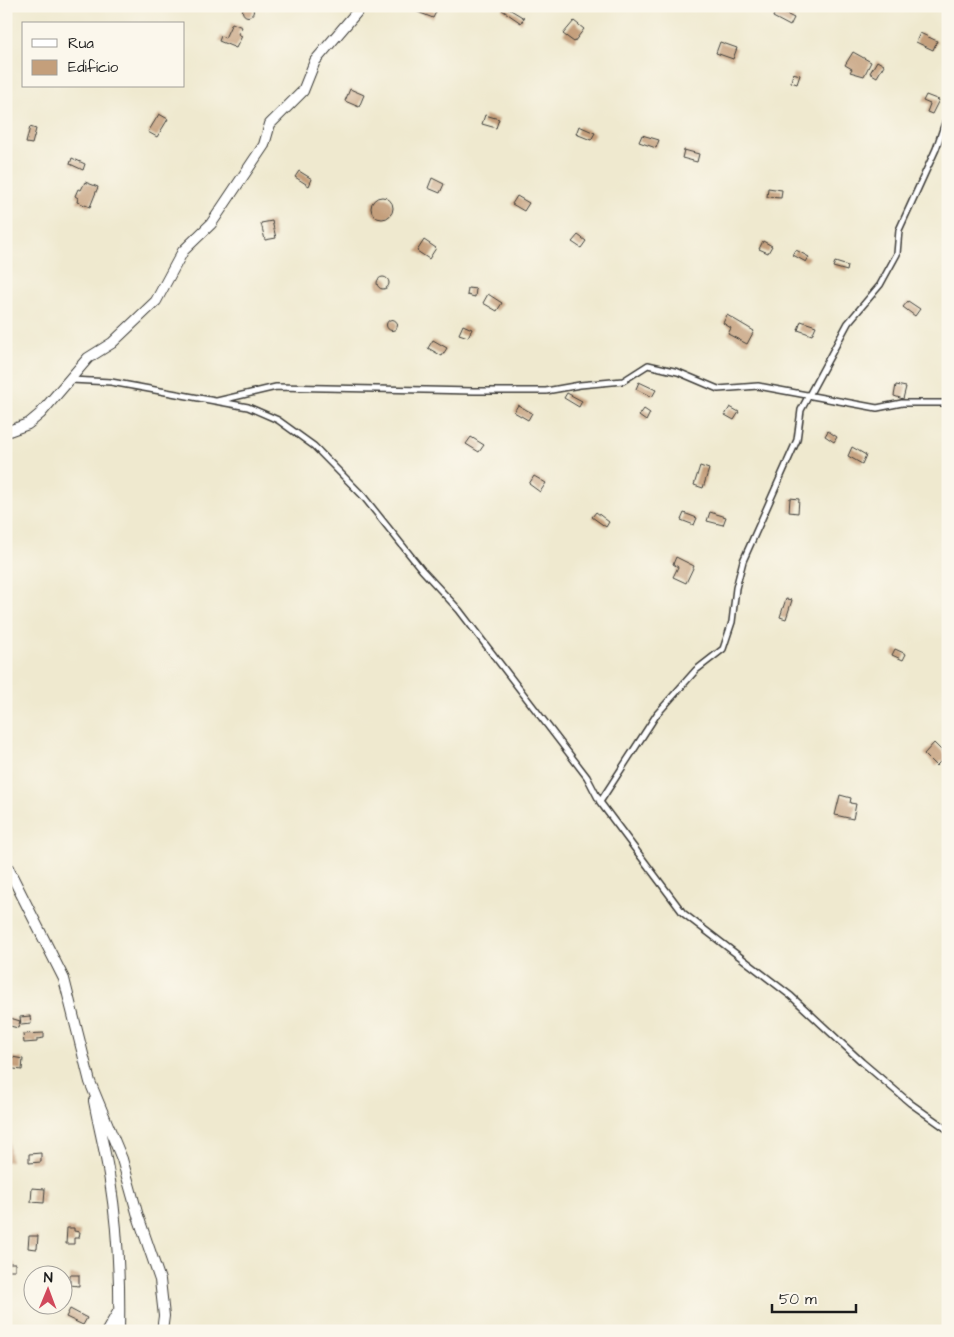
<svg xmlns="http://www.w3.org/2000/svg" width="954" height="1337" font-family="'Architects Daughter',sans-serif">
<rect width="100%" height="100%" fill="#fbf7ec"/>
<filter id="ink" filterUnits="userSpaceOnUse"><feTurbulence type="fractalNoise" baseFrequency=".02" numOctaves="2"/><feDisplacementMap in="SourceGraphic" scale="10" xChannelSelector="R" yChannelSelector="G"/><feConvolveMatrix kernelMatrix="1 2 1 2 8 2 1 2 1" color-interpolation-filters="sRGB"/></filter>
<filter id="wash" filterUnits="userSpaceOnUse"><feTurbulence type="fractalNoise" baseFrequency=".0096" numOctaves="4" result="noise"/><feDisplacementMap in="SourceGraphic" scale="20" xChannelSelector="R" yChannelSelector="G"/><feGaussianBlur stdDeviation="1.12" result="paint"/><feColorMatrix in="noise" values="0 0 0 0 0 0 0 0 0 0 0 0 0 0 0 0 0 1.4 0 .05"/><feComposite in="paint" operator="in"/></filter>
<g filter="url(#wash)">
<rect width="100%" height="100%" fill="#efe9cf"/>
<g id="blocks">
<path fill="#c49f7b" d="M242.5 11a5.5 5.5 0 1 1 11 0a5.5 5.5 0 1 1-11 0Z
M403 6H427L436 12 433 18Z
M504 6 524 18 521 23 502 10Z
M776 9 794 18 790 26 773 17Z
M574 21 584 29 574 42 563 34Z
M232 23 242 27 238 34 242 36 236 48 219 41 221 36 225 38Z
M920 33 937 41 933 50 916 42Z
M720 42 737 48 733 59 716 53Z
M853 52 871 62 864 76 850 72 852 69 845 65Z
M877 61 884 65 877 77 870 73Z
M793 73 800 75 797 84 791 82Z
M350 89 364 95 359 107 345 101Z
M926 95 939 100 932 114 927 112 930 104 923 101Z
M159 114 168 119 157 137 148 132Z
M485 115 499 119 496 128 482 124Z
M579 126 595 133 591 140 576 134Z
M30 127 36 129 32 144 26 143Z
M642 135 659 140 656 148 639 142Z
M684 150 699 154 697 162 682 158Z
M72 158 85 164 83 170 70 164Z
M299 171 312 179 309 186 295 177Z
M432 178 444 184 440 193 428 188Z
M85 182 98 187 90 207 77 202 78 198 75 196 78 189 81 190Z
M768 188 782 190 781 198 767 197Z
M517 196 529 203 524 211 512 204Z
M371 208a11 11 0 1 1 22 0a11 11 0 1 1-22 0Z
M272 221 276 238 265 240 261 223Z
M578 235 586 241 581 248 572 242Z
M424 240 436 248 429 259 417 251Z
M763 241 772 246 768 253 759 249Z
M796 250 809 257 806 262 793 255Z
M835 262 848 266 847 271 833 267Z
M377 283a6 6 0 1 1 12 0a6 6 0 1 1-12 0Z
M468 288 476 289 475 297 467 295Z
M488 294 502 303 497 311 483 303Z
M908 301 920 309 915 316 903 307Z
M727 315 754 331 747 344 728 334 731 328 723 323Z
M386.5 325a5.5 5.5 0 1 1 11 0a5.5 5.5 0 1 1-11 0Z
M801 321 816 326 812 335 798 330Z
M463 325 472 329 468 337 459 334Z
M433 340 447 348 442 356 428 348Z
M639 382 656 390 652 397 636 389Z
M896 385 906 387 903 399 894 396Z
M567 393 582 401 579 407 564 398Z
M518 405 532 413 528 420 514 412Z
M730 407 739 412 734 420 725 415Z
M644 409 650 413 646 421 639 416Z
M828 431 837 437 834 442 825 436Z
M471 437 484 445 479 452 466 444Z
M852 447 866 455 862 464 848 456Z
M700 466 709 469 703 488 694 485Z
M534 476 546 483 540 492 529 484Z
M790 498 799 499 798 513 789 512Z
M596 512 609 522 606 527 592 517Z
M710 512 726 517 723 525 707 521Z
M684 513 697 518 694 525 681 520Z
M676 557 694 566 686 583 673 577 678 567 673 564Z
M786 599 792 600 786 619 780 617Z
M895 649 906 654 903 660 892 655Z
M934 743 948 757 945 763 942 760 936 766 924 754Z
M840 795 851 798 850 803 856 804 853 819 835 815Z
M30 1016 31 1024 21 1025 20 1017Z
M7 1017 20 1021 18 1028 6 1025Z
M44 1033V1038L37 1039V1042L24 1043 23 1034Z
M7 1056 23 1059 22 1070 6 1068Z
M6 1138H9L11 1161 6 1162Z
M41 1153V1162L29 1163V1154Z
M32 1188 45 1189 44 1203 31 1202Z
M67 1228H74V1231L80 1232 79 1238H74V1244H66Z
M29 1236H38L37 1249 28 1248Z
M6 1263H15V1270H6Z
M70 1275H79V1286L70 1285Z
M70 1309 87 1318 83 1325 66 1317Z"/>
</g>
</g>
<g filter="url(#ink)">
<use href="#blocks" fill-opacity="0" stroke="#3c3b37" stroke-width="1"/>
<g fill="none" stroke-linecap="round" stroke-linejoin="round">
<defs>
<path id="lane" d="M71 380 111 382 248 407 278 420 314 446 363 496 422 570 459 610 587 777 600 802 683 913 791 996 862 1062 910 1103 948 1130
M217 401 276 387 474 391H546L580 385 623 381 648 365 678 372 718 389 758 386 877 408 902 403H948
M600 802 657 714 696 670 723 649 732 622 736 588 743 561 797 440 801 410 848 323 880 285 897 254 899 230 936 149 948 114"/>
<path id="street" d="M6 432 28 424 40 414 88 358 112 343 156 301 183 251 211 224 264 145 270 124 303 91 315 61 362 6
M6 864 64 979 90 1082 122 1159 138 1216 160 1280 164 1316 162 1331
M94 1101C99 1128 106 1154 110 1181 118 1230 120 1281 119 1331
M107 1331 118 1312"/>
</defs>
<use href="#lane" stroke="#3c3b37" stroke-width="8"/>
<use href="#street" stroke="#3c3b37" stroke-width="12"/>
<use href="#lane" stroke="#fff" stroke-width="5"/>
<use href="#street" stroke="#fff" stroke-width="10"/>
</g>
</g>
<rect width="954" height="1337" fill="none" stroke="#fbf7ec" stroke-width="25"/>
<rect x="22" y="22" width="162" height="65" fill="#fbf7ec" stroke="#a29f99"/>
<rect x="32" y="39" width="25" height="8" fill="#ffffff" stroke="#a29f99"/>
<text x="68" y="48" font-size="15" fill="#1c1c1c">Rua</text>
<rect x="32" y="60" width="25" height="15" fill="#c49f7b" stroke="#a29f99"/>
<text x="68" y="72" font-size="15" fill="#1c1c1c">Edifício</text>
<g transform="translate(48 1290) rotate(1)"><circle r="24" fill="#fbf7ec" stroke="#a29f99"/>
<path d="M0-4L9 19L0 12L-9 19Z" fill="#d1495b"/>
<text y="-8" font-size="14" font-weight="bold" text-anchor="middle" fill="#1c1c1c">N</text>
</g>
<path d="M772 1304v8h84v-8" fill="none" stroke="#1c1c1c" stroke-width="2.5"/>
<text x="779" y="1304" font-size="15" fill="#1c1c1c" stroke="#fbf7ec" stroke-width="4" paint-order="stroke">50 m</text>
</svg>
